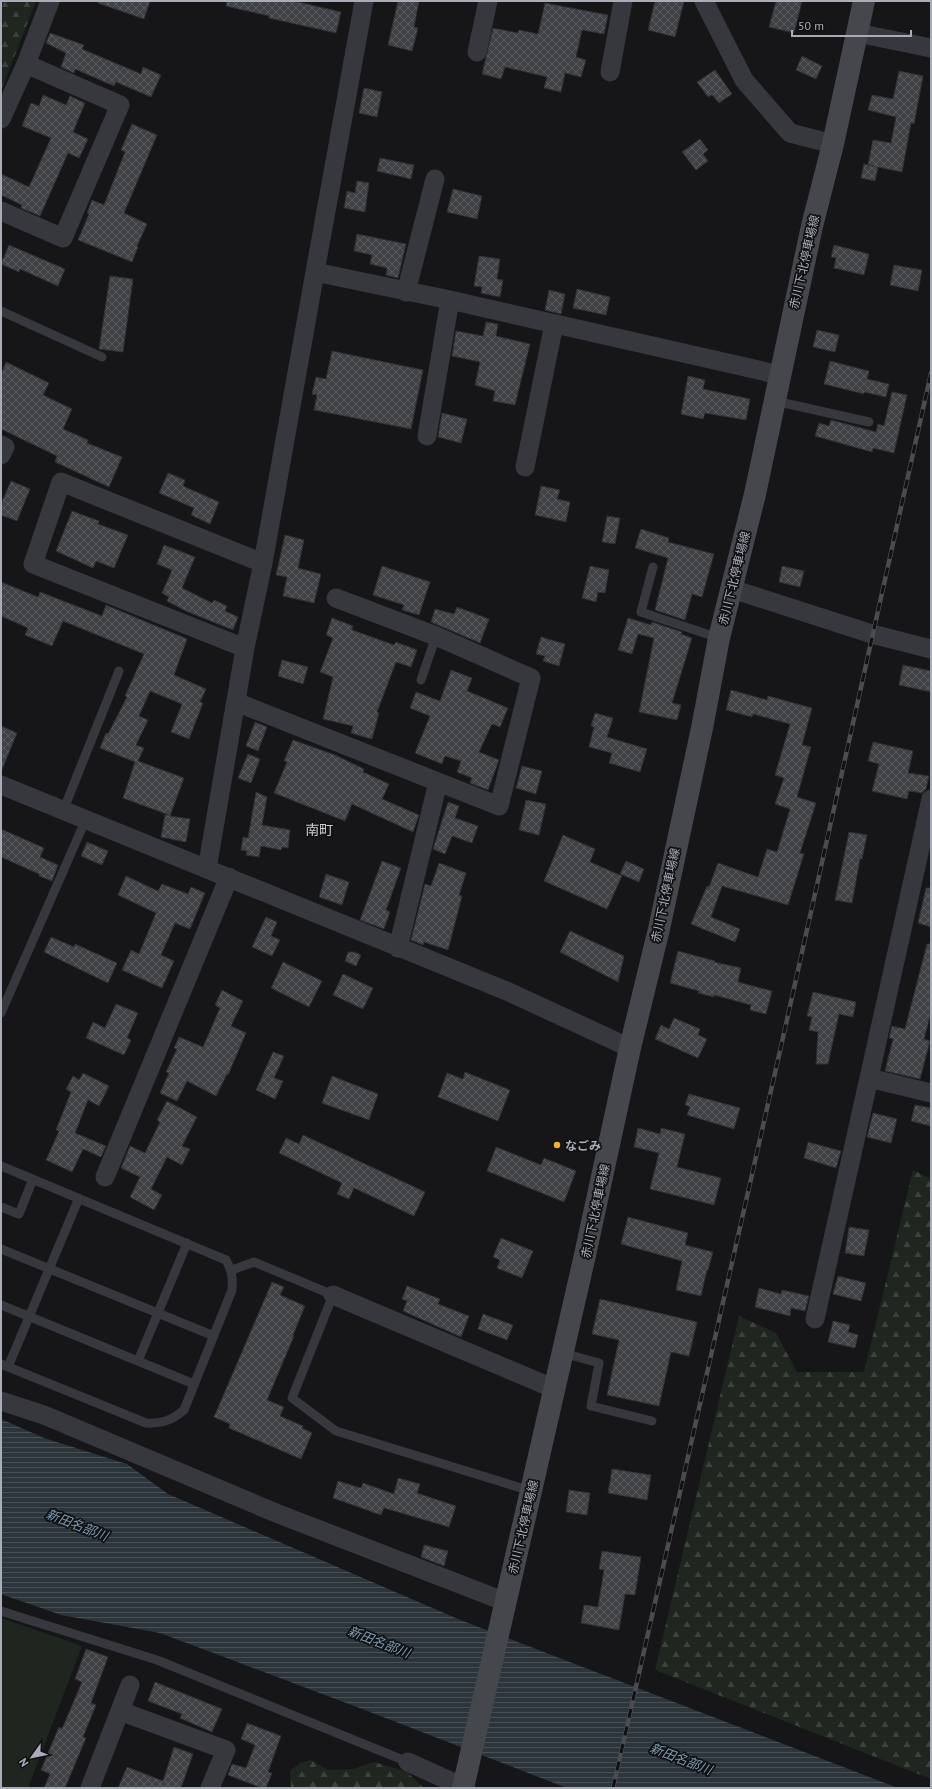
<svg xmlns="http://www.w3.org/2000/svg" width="932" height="1789" font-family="'PT Sans','Noto Sans JP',sans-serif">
<defs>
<pattern id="forest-firs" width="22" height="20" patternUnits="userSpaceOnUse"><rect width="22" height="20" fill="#1e261f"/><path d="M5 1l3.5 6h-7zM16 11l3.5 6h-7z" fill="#3c433d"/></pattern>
<pattern id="water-rules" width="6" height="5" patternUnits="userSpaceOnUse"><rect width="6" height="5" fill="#2c353c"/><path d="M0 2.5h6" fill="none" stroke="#485056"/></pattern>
<pattern id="building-cross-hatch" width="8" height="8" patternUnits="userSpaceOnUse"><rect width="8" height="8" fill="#404145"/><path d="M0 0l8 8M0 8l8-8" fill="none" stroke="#595a5e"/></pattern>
</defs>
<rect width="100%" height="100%" fill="#161618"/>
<path fill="url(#forest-firs)" d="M1 1H36L1 91Z
M913 1170 931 1179V1779L655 1670 739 1316 776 1333 797 1372H864Z
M311 1760 328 1770 353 1769 374 1762 407 1772 424 1788H291L290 1771 300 1763Z"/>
<path fill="#1e261f" d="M1 1618 82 1646 28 1788H1Z"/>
<path fill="url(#water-rules)" d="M1 1419 44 1438 127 1464 168 1494 458 1619 898 1788H567L370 1712 160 1633 61 1615 1 1594Z"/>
<path fill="url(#building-cross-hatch)" stroke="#303034" d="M99 1H150L144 19 98 3Z
M227 1H294L341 12 336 33 269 18V16L226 6Z
M398 1H419L414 27 418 28 412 51 388 45Z
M655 1H684L675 37 648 30Z
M776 1H802L794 33 769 27Z
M545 3 608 15 604 34 582 30 576 57 586 60 581 77 565 73 561 92 544 88 547 77 505 67 501 79 482 74 493 28 518 33 519 30 538 34Z
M50 33 84 45 82 49 141 74 143 67 161 75 151 97 116 82 114 86 75 69 74 73 61 67 66 53 46 43Z
M802 56 822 66 816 79 796 70Z
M715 70 732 94 719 103 712 95 708 97 697 82Z
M899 71 923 76 914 124 911 123 902 172 878 167 875 181 861 178 864 164 874 166 868 165 873 140 891 143 896 117 868 110 872 95 893 99Z
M364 88 382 92 377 117 359 113Z
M43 95 66 105 70 96 85 103 73 132 88 139 79 158 68 153 40 216 21 208 22 205 1 195V174L29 187 51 138 22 126 31 103 39 106Z
M132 124 157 135 124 213 147 224 137 246 138 247 132 262 78 240 89 214 87 213 92 200 104 205 125 152 121 150Z
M700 139 708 150 703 154 708 161 696 170 682 152Z
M380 158 414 165 411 179 377 171Z
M357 181 369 183 365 212 344 208 347 191 355 193Z
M453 189 482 196 477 219 447 212Z
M357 234 406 244 398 278 386 275 387 268 370 264 372 255 354 251Z
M9 245 65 269 58 286 20 269 19 272 1 264Z
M834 245 869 254 864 275 834 268 836 258 831 257Z
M479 256 500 259 497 279 503 280 500 297 481 293 482 287 474 286Z
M894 265 922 270 918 291 890 285Z
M110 276 133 279 123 352 99 349Z
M577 289 610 297 606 315 573 308Z
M549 290 565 294 561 314 545 310Z
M486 322 498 324 496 336 530 344 515 405 493 401 495 391 475 385 480 362 452 356 456 331 483 336Z
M817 330 839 335 835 352 813 347Z
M332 351 423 370 411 429 314 410 317 395 312 394 316 377 326 379Z
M830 361 869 371 867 379 889 384 886 397 864 392V394L824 384Z
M6 362 49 383 43 395 72 409 63 429 88 440 87 443 122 457 109 487 55 462 57 456 1 429V374Z
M688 376 705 380 703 389 750 399 746 420 705 413 703 419 681 414Z
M892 392 907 395 894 453 873 448 872 452 815 436 819 423 829 426 831 420 876 432 878 424 884 426Z
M442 413 467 419 461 443 438 437Z
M168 473 185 480 183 486 219 502 210 524 191 515 194 508 159 493Z
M11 481 30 489 17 521 1 515V504Z
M541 486 560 490 557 499 570 502 566 522 535 515Z
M72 511 99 521 98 524 128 535 114 568 96 561 93 568 56 551Z
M607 516 620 518 615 544 602 542Z
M641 529 669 538 668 542 714 554 702 597 692 594 685 620 655 610 668 558 635 548Z
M285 535 304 540 298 568 321 574 314 603 283 596 287 577 276 575Z
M164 545 195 557 182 588 212 603 214 600 227 606 225 611 238 617 233 630 186 611 167 601 169 597 162 593 172 570 157 564Z
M382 566 430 582 419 615 402 610 404 605 373 595Z
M590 566 609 570 605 593 598 592 596 602 582 598Z
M782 566 804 571 800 587 779 582Z
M1 582 38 597 40 592 102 616 106 605 187 639 174 675 206 689 200 702 203 703 189 739 171 732 182 704 150 691 139 716 148 720 136 745 144 748 138 761 184 778 170 816 190 819 186 842 161 837 165 815H169L123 798 135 762 100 748 106 733 108 734 127 697 125 696 144 654 63 621 52 646 25 635 28 628 1 616Z
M457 607 489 619 480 643 431 622 435 609 454 614Z
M332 618 353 626 352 630 394 645 396 642 417 650 411 667 396 662 377 712 379 713 372 739 351 733 353 726 323 719 333 677 320 672 333 638 326 635Z
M628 618 651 625 652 622 682 632 681 634 692 638 672 703 681 705 677 720 639 712 654 638 638 634 632 654 618 650Z
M541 637 565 644 559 666 543 661 545 656 536 654Z
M282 660 308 667 303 684 278 676Z
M903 665 931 671V692L899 685Z
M451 670 472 678 467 691 508 708 500 727 492 724 479 752 499 760 488 790 470 783 472 778 457 772 461 761 445 756 442 764 415 753 430 716 410 708 416 692 440 701Z
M731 690 767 700 768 696 812 708 802 745 811 747 797 797 816 803 800 853 804 854 788 905 722 886 711 917 740 929 735 942 691 924 707 886 709 887 718 863 758 877 767 849 777 852 790 809 775 804 784 778 775 775 790 724 753 714 752 717 726 710Z
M595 713 613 718 607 737 647 749 640 772 609 763 612 753 589 747 594 727 591 726Z
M255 722 267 727 258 751 246 746Z
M1 726 17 733 1 772Z
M293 740 335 755 364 769 363 772 389 784 382 799 419 815 413 832 352 804 345 821 274 793 287 762 284 761Z
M873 742 913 751 908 773 929 776 926 789 922 793 909 791 907 799 872 791 879 764 868 761Z
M248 754 260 759 251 783 238 778Z
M522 766 542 771 536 794 516 788Z
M256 792 267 797 262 825 290 830 288 848 282 847 281 850 261 846 259 857 246 855 247 851 241 850 243 837 248 838Z
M526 800 546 804 539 835 519 830Z
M448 802 459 806 455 818 478 826 472 843 452 836 445 854 433 849Z
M1 829 44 848 40 857 58 865 52 881 39 876V874L1 857Z
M849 832 867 835 862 859H860L852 903 835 900Z
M563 835 595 849 590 862 622 876 607 909 544 881Z
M87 842 108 851 102 865 81 856Z
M382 861 401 868 386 910 390 912 384 929 360 920Z
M626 861 644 869 639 882 620 874Z
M439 863 466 873 459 895 462 896 448 950 424 942 423 945 411 940 425 884 431 886Z
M326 874 349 882 342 905 319 897Z
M126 876 158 891 162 884 188 894 191 887 205 893 190 929 175 923 161 955 174 961 162 988 122 970 131 950 139 954 156 913 118 895Z
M926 888H931V927L918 923Z
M266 917 277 922 271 936 280 940 272 956 252 947Z
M570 931 624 956 618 982 560 952Z
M51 937 74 947 75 944 117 963 108 983 44 952Z
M927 944H931V1013L924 1039 930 1041 920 1079 885 1071 893 1039 889 1038 892 1026 905 1029Z
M678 951 715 961 714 962 741 968 738 982 772 991 766 1014 750 1010 751 1005 714 995V997L698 993 699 991 670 983Z
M348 952H354L361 955 356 966 345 961Z
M283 962 322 981 309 1007 271 988Z
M343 974 373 988 363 1009 333 995Z
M222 990 243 1001 231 1026 246 1033 228 1075 227 1074 216 1096 187 1081 177 1101 160 1093 169 1073 166 1072 177 1049 174 1048 179 1037 203 1047 220 1008 215 1005Z
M813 992 856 1002 853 1017 839 1014 828 1064H816L818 1032 809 1030 812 1017 807 1016Z
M116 1004 138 1013 127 1038 131 1040 124 1055 86 1038 93 1022 105 1028Z
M674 1018 700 1029 698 1035 707 1039 698 1058 655 1039 661 1025 669 1029Z
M273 1052 284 1056 274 1078 283 1081 275 1099 256 1090Z
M465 1072 510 1090 498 1121 438 1097 447 1073 463 1079Z
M83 1073 109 1086 99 1106 88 1100 75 1133 106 1146 101 1157 83 1149 72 1172 46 1160 59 1131 56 1130 71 1092 66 1089 73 1076 79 1080Z
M332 1076 378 1094 369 1120 322 1103Z
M689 1094 740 1108 734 1129 687 1115 690 1107 685 1105Z
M167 1101 197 1117 182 1146 190 1149 182 1165 167 1157 151 1189 162 1195 154 1210 130 1197 140 1177 121 1168 130 1146 145 1153 160 1122 157 1120Z
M915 1105 931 1108V1126L911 1121Z
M873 1113 897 1119 891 1143 867 1137Z
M638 1128 660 1134 661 1128 685 1134 677 1167 721 1178 714 1205 650 1189 659 1153 634 1147Z
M303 1135 425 1192 414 1216 354 1188 349 1199 337 1194 342 1183 279 1153 286 1138 299 1144Z
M808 1142 841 1151 836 1168 804 1158Z
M496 1147 541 1165 544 1158 576 1171 564 1202 487 1171Z
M628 1217 688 1233 685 1245 713 1252 708 1270H707L701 1296 676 1290 682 1261 621 1244Z
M849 1227 869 1230 864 1256 845 1253Z
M501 1238 533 1251 522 1278 497 1268 500 1260 493 1257Z
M838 1276 866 1283 861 1301 833 1294Z
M272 1282 284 1287 280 1295 305 1306 293 1335 294 1336 267 1400 284 1407 280 1416 303 1426 302 1428 312 1433 301 1459 229 1428 230 1424 214 1417Z
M407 1286 440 1299 438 1304 469 1316 461 1337 403 1311 407 1301 402 1299Z
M759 1288 781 1294 782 1290 809 1296 805 1311 791 1308 790 1316 755 1307Z
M600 1299 697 1322 689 1356 671 1352 659 1406 607 1395 619 1340 592 1334Z
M483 1314 513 1325 507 1340 478 1329Z
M833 1321 850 1325 848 1332 858 1335 855 1348 828 1342Z
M612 1469 651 1475 647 1500 608 1493Z
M398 1478 420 1484 417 1493 456 1506 449 1527 384 1508 381 1515 333 1498 338 1481 361 1488 363 1483 394 1494Z
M569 1490 590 1493 587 1515 566 1512Z
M424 1545 448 1551 444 1566 421 1557Z
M602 1551 641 1557 635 1595 625 1594 619 1630 581 1623 584 1605 598 1607 604 1570 599 1569Z
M86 1649 108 1657 91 1703 96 1705 83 1737 86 1738 65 1788H44L50 1774 41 1770 59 1727 62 1729 82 1682 75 1679Z
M155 1682 222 1709 212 1732 180 1718 182 1714 148 1701Z
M247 1723 281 1736 268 1772 272 1773 266 1788H262L228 1775 232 1764 246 1768 255 1745 241 1739Z
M174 1747 193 1754 181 1788H118L127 1767 163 1781Z"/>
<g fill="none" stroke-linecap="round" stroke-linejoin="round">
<path stroke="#37383d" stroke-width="9" d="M1 311 102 357
M775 401 869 422
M653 567 641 612 719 638
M421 680 436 636
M63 811 119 671
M1 1013 86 819
M1 1166 226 1260C232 1271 233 1278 232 1290L184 1410C172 1420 162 1424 146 1423L1 1364
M1 1207 19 1214 33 1179
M1 1249 214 1336
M232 1270 254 1262 333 1295 292 1398 336 1431 531 1491
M1 1305 194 1384
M563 1353 599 1363 591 1406 652 1421
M138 1361 187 1243
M8 1367 79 1198
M1 1611 157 1660 408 1762"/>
<path stroke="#37383d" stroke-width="19" d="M364 1 315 272 450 300 780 375
M704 1 744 80 790 133 833 144
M857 33 931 48
M477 52 488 1
M610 72 623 1
M1 119 26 64 50 1
M1 211 63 238 120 105 26 64
M406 292 435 179
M427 436 450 300
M1 445 5 447 1 455
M525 467 554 324
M61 482 263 563 245 648 33 564Z
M263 563 315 272
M732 589 872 634 931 649
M336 598 436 636 531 678 499 806 438 782
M236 702 438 782 398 948
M1 785 509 992 630 1048
M931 799 869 1078 931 1093
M207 869 245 648
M105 1177 229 877
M333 1295 555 1389
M815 1319 869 1078
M1 1401 44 1415 276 1513 506 1602
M120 1711 226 1750 210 1788
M408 1762 463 1787
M90 1788 130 1685"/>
<path stroke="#45474d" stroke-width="22" d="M463 1788 585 1255 630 1048 659 929 702 728 719 638 755 494 812 226 833 144 864 1"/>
<defs>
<path id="rail" d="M613 1788 782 1042 931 373"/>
</defs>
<use href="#rail" stroke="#4a4c52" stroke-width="4.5"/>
<use href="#rail" stroke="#111113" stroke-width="3" stroke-dasharray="9" stroke-linecap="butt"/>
</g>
<circle fill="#f2b134" stroke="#111113" stroke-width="1.5" cx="557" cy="1145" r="4"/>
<g text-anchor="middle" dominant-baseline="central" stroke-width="3.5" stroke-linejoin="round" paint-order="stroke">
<g font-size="12" fill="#a8adb8" stroke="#111113">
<text transform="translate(804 262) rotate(-77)">赤川下北停車場線</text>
<text transform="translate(734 578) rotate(-76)">赤川下北停車場線</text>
<text transform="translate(665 895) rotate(-78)">赤川下北停車場線</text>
<text transform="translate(595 1211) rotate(-78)">赤川下北停車場線</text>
<text transform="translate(523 1527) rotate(-77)">赤川下北停車場線</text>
</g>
<g font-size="12" font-weight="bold" fill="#a8adb8" stroke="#111113" text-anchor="start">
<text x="565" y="1145">なごみ</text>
</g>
<g font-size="13" font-style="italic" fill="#7f9bb3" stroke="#111113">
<text transform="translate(77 1525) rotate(21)">新田名部川</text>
<text transform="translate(379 1642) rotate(21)">新田名部川</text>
<text transform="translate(681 1759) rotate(21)">新田名部川</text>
</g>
<g font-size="14" fill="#c9ccd4" stroke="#111113">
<text x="319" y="830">南町</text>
</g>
</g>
<rect width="932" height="1789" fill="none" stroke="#a8adb8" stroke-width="4"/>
<g transform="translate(32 1757) rotate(237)" stroke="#111113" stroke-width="3" paint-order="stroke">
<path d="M0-3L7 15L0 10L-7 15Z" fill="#a8adb8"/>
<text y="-6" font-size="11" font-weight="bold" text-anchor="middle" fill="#a8adb8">N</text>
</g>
<path d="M792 30v6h119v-6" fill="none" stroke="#a8adb8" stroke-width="2"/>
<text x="798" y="30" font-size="12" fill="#a8adb8" stroke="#111113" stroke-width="3" paint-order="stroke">50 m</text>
</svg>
